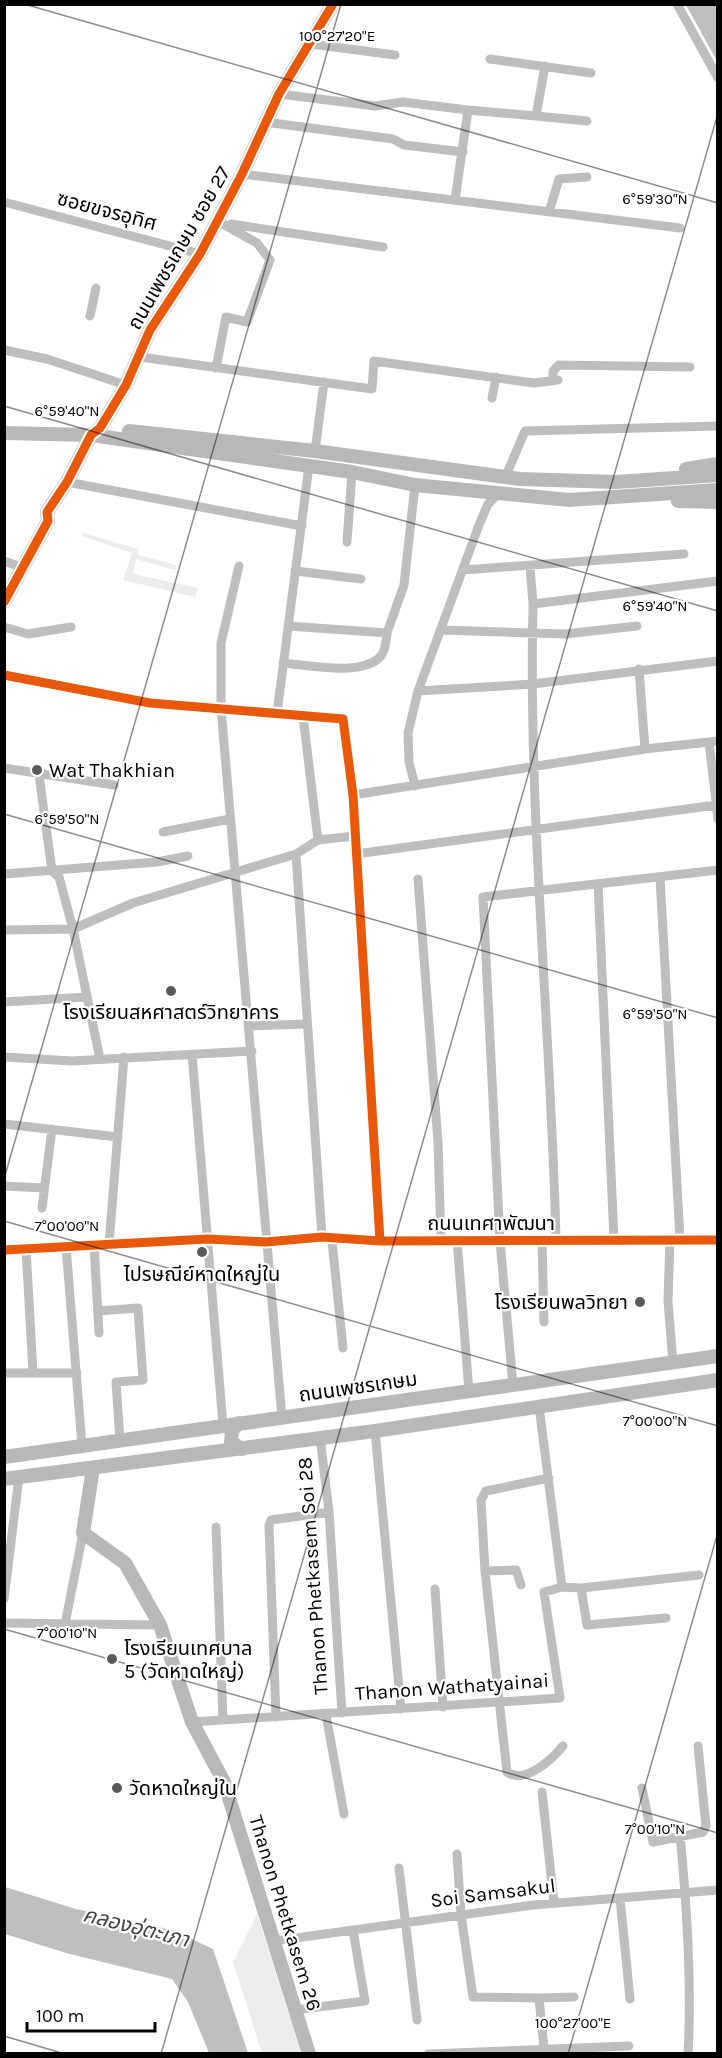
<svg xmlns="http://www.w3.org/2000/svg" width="722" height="2058" font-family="Karla,'Noto Sans Thai',sans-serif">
<rect width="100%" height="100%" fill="#fff"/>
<path fill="#ececec" d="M83 533 138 549V555L176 565 175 570 136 559 133 574 198 588 195 597 123 580 132 553 82 536Z
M257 1914 301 2053H262L233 1962Z"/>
<path fill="#bfbfbf" d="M686 5H717V61Z
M5 1887 76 1909 172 1930 213 1949 248 2053H209L188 2002 172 1979 66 1953 5 1934Z"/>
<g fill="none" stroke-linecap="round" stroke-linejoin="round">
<path stroke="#bebebe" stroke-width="9" d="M677 4 718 78
M311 44 395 55
M490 59 591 73
M279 94 375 106 403 102 468 110
M536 116 587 121
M265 122 393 139 404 145 463 152
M242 174 680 228
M455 200 468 110 536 116 545 66
M4 202 200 254
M549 212 559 179 587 177
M231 224 383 247
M90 316 96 288
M4 350 47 359 126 385
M140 357 372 389 374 361 534 383 558 380
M216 368 226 317 247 322 270 260 257 243 221 223
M553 380V371L559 365 690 367
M492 398 496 377
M315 451 324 382
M505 478 525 431 718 426
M67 482 302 526
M347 542 352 472
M4 561 21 567
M239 566 221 643V708L282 1418
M530 566 533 604C528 817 551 1028 556 1241
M463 570 684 554
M296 571 361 579
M533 604 718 581
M288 626 387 633 404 585 415 485
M4 627 28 634 71 627
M441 630 565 634 637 626
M283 663C308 665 363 677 381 656 386 649 386 640 387 633
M639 669 645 749
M4 675 150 703 343 719 353 795 380 1241
M418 691 533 684 718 661
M277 713 309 466
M303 716 318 840
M709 742 718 819
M4 768 114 785
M39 775 52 871 59 877 73 929 100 1059
M415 786 409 762 408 733 418 691 479 525 488 504 499 493
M353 795 645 749 718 741
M163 832 230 819
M296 854 322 1237 332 1241 343 1348
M356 854 716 805
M4 874 157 862 188 856
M660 877 680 1239
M418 879 438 1142 441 1241
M598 884 614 1239
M4 930 73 929 133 903 296 854 318 840 354 836
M4 1002 87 997
M250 1026 306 1024
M192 1054 223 1425
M4 1057 72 1061 252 1051
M4 1124 118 1137
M4 1186 44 1188
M42 1208 52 1129
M670 1239 668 1301 673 1363
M457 1240 469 1391
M542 1241 544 1322
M94 1244 99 1333
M109 1244 124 1057
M66 1246 82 1446
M26 1248 33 1373
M4 1250 208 1239 266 1242 322 1237 380 1241 718 1240
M98 1311 138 1308 143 1380 116 1382 120 1441
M4 1373H77
M513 1385 500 1241 483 897 718 870
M539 1406 562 1587
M375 1431 401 1709
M320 1437 329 1512 342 1713
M549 1478 486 1491 481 1500 485 1571 507 1772C525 1785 552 1759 563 1746
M216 1527 223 1720
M485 1571 516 1570 521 1585
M581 1588 587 1625 666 1618
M435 1589 443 1707
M4 1599 19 1477
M4 1623 160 1625
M65 1624 83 1533
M326 1715 344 1814
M276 1717 269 1526 271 1520 329 1512
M192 1722 560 1698 544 1592 562 1587 581 1588 699 1575
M642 1788 653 1842 703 1832 706 1826 698 1746
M542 1792 554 1903
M680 1835C687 1907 692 1981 688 2054
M457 1854 461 1915 473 1997 539 1998 544 2048
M399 1868 417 2020
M620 1898 630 1999
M274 1941 533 1905 718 1890
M539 1998 574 1997
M295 2010 365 2001 353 1930
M428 2054 629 2046"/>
<path stroke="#b8b8b8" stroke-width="14" d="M129 431 315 451 520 479 616 482 718 475
M4 433 91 435 352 472 415 485 569 500 718 490
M686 469 718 464
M678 501 718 502
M4 602 48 521 47 512 67 482 91 435 100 428 126 385 150 330 200 254 242 174 279 94 333 4
M239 1423 232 1430 231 1442 242 1449
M4 1457 718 1356
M93 1468 83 1533 125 1563 160 1625 192 1722 224 1782 309 2054
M4 1479 375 1431 718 1380"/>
<defs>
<path id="cycleway" d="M4 602 48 521 47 512 67 482 91 435 100 428 126 385 150 330 200 254 242 174 279 94 333 4
M4 675 150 703 343 719 353 795 380 1241
M4 1250 208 1239 266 1242 322 1237 380 1241 718 1240"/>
</defs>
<use href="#cycleway" stroke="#fff" stroke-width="13"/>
<use href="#cycleway" stroke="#e8590c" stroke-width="9"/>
</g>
<path fill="none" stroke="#000" stroke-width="1.5" stroke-opacity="0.45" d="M24 4 718 203M4 406 718 611M4 814 718 1018M4 1179 341 4M4 1221 718 1426M4 1629 718 1833M4 2036 65 2054M161 2054 718 113M568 2054 718 1532"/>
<g fill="#595959" stroke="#fff" stroke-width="2">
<circle cx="37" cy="770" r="6"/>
<circle cx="171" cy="991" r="6"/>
<circle cx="202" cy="1252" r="6"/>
<circle cx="640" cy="1302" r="6"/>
<circle cx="112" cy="1659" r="6"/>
<circle cx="117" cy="1788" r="6"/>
</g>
<g text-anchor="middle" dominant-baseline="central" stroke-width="4.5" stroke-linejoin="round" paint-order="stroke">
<g font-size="20" fill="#000" stroke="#fff">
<text transform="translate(107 211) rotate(15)">ซอยขจรอุทิศ</text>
<text transform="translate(179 248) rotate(-60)">ถนนเพชรเกษม ซอย 27</text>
<text x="491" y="1223">ถนนเทศาพัฒนา</text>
<text transform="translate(358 1387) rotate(-8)">ถนนเพชรเกษม</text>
<text transform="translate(313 1576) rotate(-94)">Thanon Phetkasem Soi 28</text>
<text transform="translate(452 1687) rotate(-4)">Thanon Wathatyainai</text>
<text transform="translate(493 1893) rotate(-7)">Soi Samsakul</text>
<text transform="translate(285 1913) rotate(73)">Thanon Phetkasem 26</text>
</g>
<g font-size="20" fill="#000" stroke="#fff" text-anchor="start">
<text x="49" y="770">Wat Thakhian</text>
<text x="171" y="1012" text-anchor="middle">โรงเรียนสหศาสตร์วิทยาคาร</text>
<text x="202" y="1274" text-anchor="middle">ไปรษณีย์หาดใหญ่ใน</text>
<text x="628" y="1302" text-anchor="end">โรงเรียนพลวิทยา</text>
<text x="124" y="1648">โรงเรียนเทศบาล<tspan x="124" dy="23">5 (วัดหาดใหญ่)</tspan></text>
<text x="129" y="1788">วัดหาดใหญ่ใน</text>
</g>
<g font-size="21" font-style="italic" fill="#444" stroke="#fff">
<text transform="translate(136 1927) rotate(14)">คลองอุ่ตะเภา</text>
</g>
</g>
<g font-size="15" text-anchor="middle" fill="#000" stroke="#fff" stroke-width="4.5" stroke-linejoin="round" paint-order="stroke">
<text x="337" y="41">100°27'20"E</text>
<text x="655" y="204">6°59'30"N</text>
<text x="67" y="416">6°59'40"N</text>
<text x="655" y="611">6°59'40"N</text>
<text x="67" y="824">6°59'50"N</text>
<text x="655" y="1019">6°59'50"N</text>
<text x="67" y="1231">7°00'00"N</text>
<text x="655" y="1426">7°00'00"N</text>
<text x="67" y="1638">7°00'10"N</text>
<text x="655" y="1834">7°00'10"N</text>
<text x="573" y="2028">100°27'00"E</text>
</g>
<rect width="722" height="2058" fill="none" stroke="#000000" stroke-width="12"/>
<path d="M27 2022v9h128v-9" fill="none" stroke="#000000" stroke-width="3"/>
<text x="36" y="2022" font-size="18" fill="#000000" stroke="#ffffff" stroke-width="4.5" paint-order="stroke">100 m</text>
</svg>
